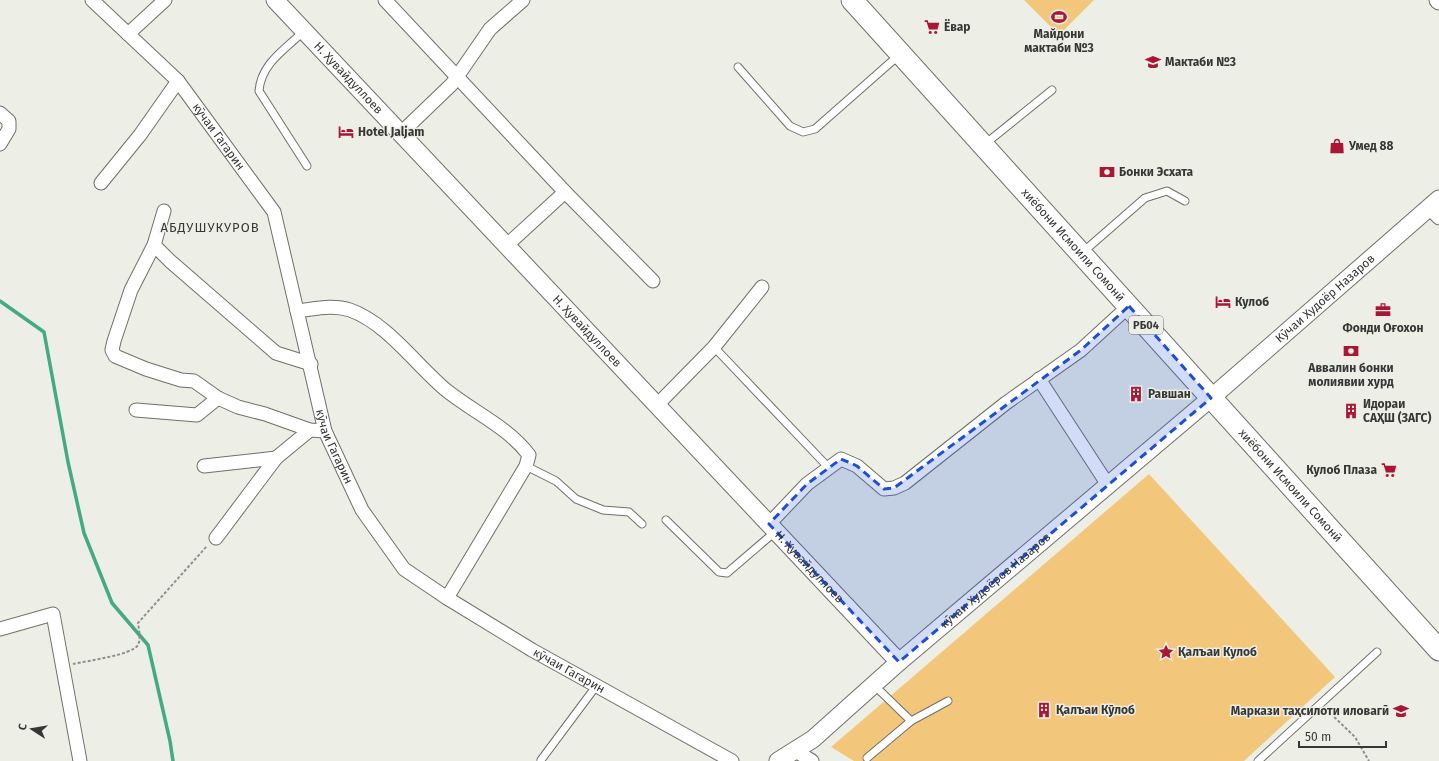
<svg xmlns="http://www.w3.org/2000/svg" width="1439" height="761" font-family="'Fira Sans',sans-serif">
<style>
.green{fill:#f3c77b}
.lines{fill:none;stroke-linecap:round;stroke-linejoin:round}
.stream{stroke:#44aa82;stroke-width:3.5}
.service-casing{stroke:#6e7069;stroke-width:9}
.minor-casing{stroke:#6e7069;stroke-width:15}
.tertiary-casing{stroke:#6e7069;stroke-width:19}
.primary-casing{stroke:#6e7069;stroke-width:23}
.path{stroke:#8d8f89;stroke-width:2;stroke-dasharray:3 2;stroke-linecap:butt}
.service{stroke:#fff;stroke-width:7}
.minor{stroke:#fff;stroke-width:13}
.tertiary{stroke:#fff;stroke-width:17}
.primary{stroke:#fff;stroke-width:21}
.marked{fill:#1d4ed8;fill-opacity:0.2;stroke:#1d4ed8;stroke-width:3;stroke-dasharray:8 5;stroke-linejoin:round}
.labels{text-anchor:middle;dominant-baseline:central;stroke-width:3;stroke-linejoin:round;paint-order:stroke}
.shield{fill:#edefe7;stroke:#6d6e6a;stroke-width:1}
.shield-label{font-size:11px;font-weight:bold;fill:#363734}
.poi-label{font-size:12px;font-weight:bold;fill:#363734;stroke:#edefe7;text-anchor:start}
.street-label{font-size:12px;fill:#363734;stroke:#edefe7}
.neighbourhood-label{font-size:13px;letter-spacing:1px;fill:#363734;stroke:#edefe7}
</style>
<rect width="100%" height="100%" fill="#edefe7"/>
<g class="green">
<path d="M 1024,0 L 1094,0 L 1059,35 Z"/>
<path d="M 1149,474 L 1335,677 L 1244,761 L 854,761 L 831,747 Z"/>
</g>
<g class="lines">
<path class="stream" d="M 0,301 L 44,332 L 68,462 L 84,533 L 112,603 L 148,645 L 170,741 L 173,761"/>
<defs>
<g id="service">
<path d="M 303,32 C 284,50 261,64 259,91 L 307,166"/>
<path d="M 738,67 L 790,126 L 803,132 L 815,129 L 899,55"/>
<path d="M 985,144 L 1052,90"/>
<path d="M 1083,252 L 1145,198 L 1167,191 L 1185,201"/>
<path d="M 714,347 L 829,468"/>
<path d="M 526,466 L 556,481 L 576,499 L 603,510 L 629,512 L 642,524"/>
<path d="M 666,520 L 719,572 L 727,573 L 776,531"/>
<path d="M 874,685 L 911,721 L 948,701"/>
<path d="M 867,758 L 911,721"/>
<path d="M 541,760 L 597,685"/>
<path d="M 1258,761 L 1377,652"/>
</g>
<g id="minor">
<path id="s1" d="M 92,0 L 178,81 L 274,212 L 325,431 L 362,510 L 404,569 L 447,598 L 532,650 L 732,761"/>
<path d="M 385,0 L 565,192 L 653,281"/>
<path d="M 128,34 L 165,0"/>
<path d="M 0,113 L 9,121 L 9,129 L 0,144"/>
<path d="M 401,133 L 452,84 L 490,29 L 523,0"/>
<path d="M 101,183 L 140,135 L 178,81"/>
<path d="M 1429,208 L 1439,218"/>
<path d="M 164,211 L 154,245 L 170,261 L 276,353 L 311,364"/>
<path d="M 154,245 L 131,290 L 114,341 L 112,350 L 115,356 L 146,369 L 181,380 L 194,381 L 218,398 L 238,407 L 265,414 L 310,430 L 325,431"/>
<path d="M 506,246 L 565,192"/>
<path d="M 297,311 C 315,309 332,304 350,310 C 387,323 416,365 446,390 C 473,412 507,426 529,455 L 526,466 L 447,598"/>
<path d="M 1039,379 L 1108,485"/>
<path d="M 657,405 L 714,347 L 762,287"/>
<path d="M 136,410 L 197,415 L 218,398"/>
<path d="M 204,466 L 276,458"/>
<path d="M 769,524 L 807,484 L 841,459 L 857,466 L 884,489 L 894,488 L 905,483 L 1006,403 L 1081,350 L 1129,306"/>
<path d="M 216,538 L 276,458 L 310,430"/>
<path d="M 0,629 L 53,614 L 80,761"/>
<path d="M 794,750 L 812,761"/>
</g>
<g id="tertiary">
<path id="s2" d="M 275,0 L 899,662"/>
<path d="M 1438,0 L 1439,1"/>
<path id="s3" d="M 778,761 L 813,739 L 899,662 L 1211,398 L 1439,199"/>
</g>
<g id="primary">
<path id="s4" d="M 852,0 L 1439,650"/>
</g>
</defs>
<use href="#service" class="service-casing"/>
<use href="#minor" class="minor-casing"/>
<use href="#tertiary" class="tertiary-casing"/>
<use href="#primary" class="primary-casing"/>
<g class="path">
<path d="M 73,664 C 86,661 132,655 138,645 C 141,639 139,630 138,623 L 207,546"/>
<path d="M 1327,710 L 1355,737 L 1369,761"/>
</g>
<use href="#service" class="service"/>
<use href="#minor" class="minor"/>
<use href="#tertiary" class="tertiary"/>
<use href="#primary" class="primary"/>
</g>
<path class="marked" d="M 1129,306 L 1211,398 L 899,662 L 769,524 L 807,484 L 841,459 L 857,466 L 884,489 L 894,488 L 1081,350 Z"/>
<defs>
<symbol id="stadium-bare" viewBox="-9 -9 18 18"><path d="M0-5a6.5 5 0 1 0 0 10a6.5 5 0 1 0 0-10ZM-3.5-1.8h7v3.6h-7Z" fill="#ab1536" stroke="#edefe7" stroke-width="2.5" paint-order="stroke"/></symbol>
<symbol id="supermarket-bare" viewBox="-9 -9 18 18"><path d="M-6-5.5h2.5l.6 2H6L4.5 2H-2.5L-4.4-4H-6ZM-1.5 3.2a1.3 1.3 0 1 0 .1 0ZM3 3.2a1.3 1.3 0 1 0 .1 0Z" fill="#ab1536" stroke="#edefe7" stroke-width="2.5" paint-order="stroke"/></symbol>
<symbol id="school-bare" viewBox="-9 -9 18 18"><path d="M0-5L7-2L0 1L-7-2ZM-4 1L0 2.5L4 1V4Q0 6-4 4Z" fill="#ab1536" stroke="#edefe7" stroke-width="2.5" paint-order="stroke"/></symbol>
<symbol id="hotel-bare" viewBox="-9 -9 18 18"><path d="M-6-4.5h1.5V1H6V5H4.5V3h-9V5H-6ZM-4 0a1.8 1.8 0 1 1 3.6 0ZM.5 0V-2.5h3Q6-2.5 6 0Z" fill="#ab1536" stroke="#edefe7" stroke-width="2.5" paint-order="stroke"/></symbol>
<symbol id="shop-bare" viewBox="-9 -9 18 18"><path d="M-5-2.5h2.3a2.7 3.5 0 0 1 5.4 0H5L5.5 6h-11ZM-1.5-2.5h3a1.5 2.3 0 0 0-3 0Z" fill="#ab1536" stroke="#edefe7" stroke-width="2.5" paint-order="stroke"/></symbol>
<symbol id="bank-bare" viewBox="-9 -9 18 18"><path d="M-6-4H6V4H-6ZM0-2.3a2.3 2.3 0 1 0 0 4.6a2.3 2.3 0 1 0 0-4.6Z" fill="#ab1536" stroke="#edefe7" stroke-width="2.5" paint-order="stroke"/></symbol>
<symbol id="office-bare" viewBox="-9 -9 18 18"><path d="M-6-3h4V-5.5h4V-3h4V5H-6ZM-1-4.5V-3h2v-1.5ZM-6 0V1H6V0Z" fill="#ab1536" stroke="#edefe7" stroke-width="2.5" paint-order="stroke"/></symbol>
<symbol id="building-bare" viewBox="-9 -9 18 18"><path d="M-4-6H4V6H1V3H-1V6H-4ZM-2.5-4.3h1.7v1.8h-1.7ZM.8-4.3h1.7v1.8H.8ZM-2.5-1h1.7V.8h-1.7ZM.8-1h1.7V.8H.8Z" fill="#ab1536" stroke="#edefe7" stroke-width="2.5" paint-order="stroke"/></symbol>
<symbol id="sight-bare" viewBox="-9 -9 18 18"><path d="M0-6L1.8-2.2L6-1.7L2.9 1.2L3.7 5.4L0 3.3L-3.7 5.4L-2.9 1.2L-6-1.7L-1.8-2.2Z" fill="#ab1536" stroke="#edefe7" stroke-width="2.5" paint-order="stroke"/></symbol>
</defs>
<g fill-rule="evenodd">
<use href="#stadium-bare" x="1048" y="6" width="22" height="22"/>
<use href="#supermarket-bare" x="921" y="16" width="22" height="22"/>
<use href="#school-bare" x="1142" y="51" width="22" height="22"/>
<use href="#hotel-bare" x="335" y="121" width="22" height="22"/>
<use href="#shop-bare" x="1326" y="135" width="22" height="22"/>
<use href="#bank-bare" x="1096" y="161" width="22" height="22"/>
<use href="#hotel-bare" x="1212" y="291" width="22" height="22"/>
<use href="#office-bare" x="1372" y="299" width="22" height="22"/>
<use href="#bank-bare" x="1340" y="340" width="22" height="22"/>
<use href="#building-bare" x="1125" y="383" width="22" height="22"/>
<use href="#building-bare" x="1340" y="400" width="22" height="22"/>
<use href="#supermarket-bare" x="1378" y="459" width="22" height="22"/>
<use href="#sight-bare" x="1155" y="641" width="22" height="22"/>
<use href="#building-bare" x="1033" y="699" width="22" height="22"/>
<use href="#school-bare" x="1390" y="700" width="22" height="22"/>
</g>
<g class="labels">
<rect class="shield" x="1129" y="316" width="34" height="18" rx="3"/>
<g class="shield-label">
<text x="1146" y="325">РБ04</text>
</g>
<g class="poi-label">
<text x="944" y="27">Ёвар</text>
<text x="1059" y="34" text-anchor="middle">Майдони<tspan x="1059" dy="14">мактаби №3</tspan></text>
<text x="1165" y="62">Мактаби №3</text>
<text x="358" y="132">Hotel Jaljam</text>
<text x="1349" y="146">Умед 88</text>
<text x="1119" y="172">Бонки Эсхата</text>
<text x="1235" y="302">Кулоб</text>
<text x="1383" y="328" text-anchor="middle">Фонди Оғохон</text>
<text x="1351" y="368" text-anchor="middle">Аввалин бонки<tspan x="1351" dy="14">молиявии хурд</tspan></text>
<text x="1148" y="394">Равшан</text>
<text x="1363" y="404">Идораи<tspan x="1363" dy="14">САҲШ (ЗАГС)</tspan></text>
<text x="1377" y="470" text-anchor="end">Кулоб Плаза</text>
<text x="1178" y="652">Қалъаи Кулоб</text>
<text x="1056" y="710">Қалъаи Кӯлоб</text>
<text x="1389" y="711" text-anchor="end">Маркази таҳсилоти иловагӣ</text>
</g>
<g class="street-label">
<text stroke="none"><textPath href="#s2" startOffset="107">Н. Ҳувайдуллоев</textPath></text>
<text stroke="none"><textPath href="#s1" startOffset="187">кӯчаи Гагарин</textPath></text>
<text stroke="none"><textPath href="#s4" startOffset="330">хиёбони Исмоили Сомонӣ</textPath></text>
<text stroke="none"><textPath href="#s3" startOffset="717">Кӯчаи Худоёр Назаров</textPath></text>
<text stroke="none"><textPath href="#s2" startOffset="455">Н. Ҳувайдуллоев</textPath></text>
<text stroke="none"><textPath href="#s1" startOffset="523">кӯчаи Гагарин</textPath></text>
<text stroke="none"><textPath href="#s4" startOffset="654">хиёбони Исмоили Сомонӣ</textPath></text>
<text stroke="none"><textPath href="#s2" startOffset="779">Н. Ҳувайдуллоев</textPath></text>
<text stroke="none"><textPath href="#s3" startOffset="283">кӯчаи Худоёров Назаров</textPath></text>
<text stroke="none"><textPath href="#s1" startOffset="859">кӯчаи Гагарин</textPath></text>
</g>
<g class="neighbourhood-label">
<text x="210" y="227">АБДУШУКУРОВ</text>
</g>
</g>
<g transform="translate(32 729) rotate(282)" stroke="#edefe7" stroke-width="3" paint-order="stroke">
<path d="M0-3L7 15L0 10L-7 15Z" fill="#363734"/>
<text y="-6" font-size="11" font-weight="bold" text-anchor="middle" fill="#363734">С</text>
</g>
<path d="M1299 741v6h87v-6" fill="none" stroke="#363734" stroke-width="2"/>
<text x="1305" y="741" font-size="12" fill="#363734" stroke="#edefe7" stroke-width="3" paint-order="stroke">50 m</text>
</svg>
